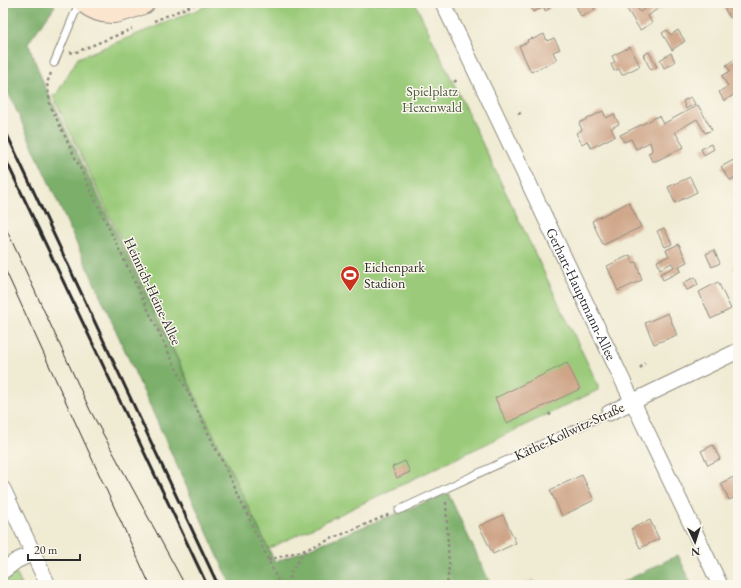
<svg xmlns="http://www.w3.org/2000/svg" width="741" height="588" font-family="'EB Garamond',serif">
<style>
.green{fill:#9bcb7a;stroke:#637b52}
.forest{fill:#7caf6a;stroke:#546d4a}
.building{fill:#cfa588}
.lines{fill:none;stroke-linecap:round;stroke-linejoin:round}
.lane-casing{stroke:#8e8b7f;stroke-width:9}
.street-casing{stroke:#8e8b7f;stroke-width:17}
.secondary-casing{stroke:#8e8b7f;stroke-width:23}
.path{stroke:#8e8b7f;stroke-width:2.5;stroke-dasharray:3 3;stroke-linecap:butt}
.lane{stroke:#fff;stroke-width:7}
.street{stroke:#fff;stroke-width:15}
.secondary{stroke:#fbe5cf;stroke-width:21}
.tram{stroke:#2b2b2b;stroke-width:1}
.rail{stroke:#2b2b2b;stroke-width:3}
.labels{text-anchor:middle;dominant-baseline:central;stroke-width:3;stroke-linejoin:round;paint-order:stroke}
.park-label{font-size:14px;fill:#4d5b43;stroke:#fbf7ec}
.poi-label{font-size:14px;fill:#2b2b2b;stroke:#fbf7ec;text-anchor:start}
.street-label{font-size:14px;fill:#2b2b2b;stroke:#fbf7ec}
</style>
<rect width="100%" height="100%" fill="#fbf7ec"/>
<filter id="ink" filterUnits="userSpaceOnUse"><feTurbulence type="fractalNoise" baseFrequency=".025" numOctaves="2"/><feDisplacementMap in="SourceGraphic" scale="8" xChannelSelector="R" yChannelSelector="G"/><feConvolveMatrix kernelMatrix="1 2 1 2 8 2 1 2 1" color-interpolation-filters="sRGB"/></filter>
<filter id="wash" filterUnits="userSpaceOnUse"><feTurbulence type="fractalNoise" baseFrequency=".012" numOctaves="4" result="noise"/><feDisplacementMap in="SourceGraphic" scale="16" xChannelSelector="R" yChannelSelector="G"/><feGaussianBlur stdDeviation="0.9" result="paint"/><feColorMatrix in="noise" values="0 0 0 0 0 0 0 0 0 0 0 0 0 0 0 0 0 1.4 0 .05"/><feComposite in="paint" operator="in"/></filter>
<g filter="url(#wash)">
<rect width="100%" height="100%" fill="#f0ebd3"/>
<g class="green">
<path d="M 214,3 L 415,3 L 598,385 L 598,390 L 268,549 L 53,96 L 56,95 L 78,58 Z"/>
<path d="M 16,573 L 22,585 L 3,585 L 3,583 Z"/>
</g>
<g class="forest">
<path d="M 3,3 L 53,3 L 55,6 L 28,43 L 43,82 L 275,562 L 448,493 L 491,585 L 231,585 L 3,81 Z"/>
<path d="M 678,555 L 692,585 L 617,585 Z"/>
</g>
<g id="blocks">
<g class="building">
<path d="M 529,3 L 553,3 L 549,5 L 550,8 L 545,11 L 544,7 L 533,12 Z"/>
<path d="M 575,3 L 585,3 L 585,5 L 592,3 L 595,10 L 581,17 Z"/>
<path d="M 630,3 L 634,3 L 640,12 L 649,6 L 647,3 L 667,3 L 653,12 L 648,16 L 652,23 L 640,30 L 625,6 Z"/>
<path d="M 721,3 L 738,3 L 738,14 L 730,18 Z"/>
<path d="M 667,30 L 671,35 L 678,30 L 685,41 L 672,50 L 662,33 Z"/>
<path d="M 544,34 L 547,41 L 554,38 L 560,49 L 553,52 L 557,60 L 531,72 L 519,46 L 528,42 L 527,40 L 532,38 L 533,39 Z"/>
<path d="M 630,47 L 640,66 L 622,75 L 619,69 L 614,71 L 611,64 L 615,62 L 612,56 Z"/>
<path d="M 649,52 L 657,67 L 651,70 L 643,55 Z"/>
<path d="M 671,53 L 675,62 L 664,68 L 660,60 Z"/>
<path d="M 737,58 L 738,92 L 724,101 L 719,92 L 728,86 L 722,76 L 730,71 L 726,65 Z"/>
<path d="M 691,97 L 695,104 L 686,109 L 683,101 Z"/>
<path d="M 698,105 L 712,130 L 705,133 L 697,119 L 675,132 L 684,147 L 656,161 L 652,161 L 648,153 L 651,152 L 652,149 L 650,142 L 636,149 L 631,139 L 624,142 L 620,135 L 659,116 L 663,124 Z"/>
<path d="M 603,111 L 606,118 L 614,114 L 619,124 L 611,128 L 615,136 L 591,148 L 587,141 L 582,144 L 576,133 L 582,130 L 579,123 Z"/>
<path d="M 711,144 L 714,149 L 704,155 L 701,149 Z"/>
<path d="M 737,158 L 738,176 L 730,180 L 721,167 Z"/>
<path d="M 690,177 L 697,192 L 675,203 L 668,187 Z"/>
<path d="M 629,202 L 641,227 L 603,245 L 592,221 Z"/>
<path d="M 664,228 L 672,244 L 665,247 L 657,231 Z"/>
<path d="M 679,244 L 687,262 L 679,266 L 681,271 L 663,280 L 660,274 L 674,267 L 672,263 L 660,269 L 657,261 L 669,256 L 666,250 Z"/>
<path d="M 714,250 L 720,263 L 712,267 L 706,254 Z"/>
<path d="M 630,255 L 633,263 L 636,262 L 642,280 L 618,291 L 607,266 Z"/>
<path d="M 738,265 L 738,272 L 736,273 L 733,267 Z"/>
<path d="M 695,277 L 698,285 L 687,290 L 683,283 Z"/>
<path d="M 718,282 L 731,309 L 711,319 L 699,292 Z"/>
<path d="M 668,313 L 677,335 L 654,344 L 645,323 Z"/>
<path d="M 567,363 L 580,389 L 507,423 L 495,398 Z"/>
<path d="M 738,418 L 738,427 L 735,420 Z"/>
<path d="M 713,445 L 720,459 L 708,465 L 701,451 Z"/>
<path d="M 405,461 L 410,472 L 397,478 L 392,467 Z"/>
<path d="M 582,475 L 594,500 L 562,516 L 550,490 Z"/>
<path d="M 738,475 L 738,496 L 729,500 L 721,483 Z"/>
<path d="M 503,515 L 516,543 L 493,554 L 479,526 Z"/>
<path d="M 650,520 L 659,539 L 640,548 L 631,529 Z"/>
<path d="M 533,580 L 535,585 L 520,585 Z"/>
</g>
</g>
</g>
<g filter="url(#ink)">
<use href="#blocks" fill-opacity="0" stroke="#8e8b7f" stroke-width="1"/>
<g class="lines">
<defs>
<g id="lane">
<path d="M 54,63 L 79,3"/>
<path d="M 399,510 L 609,413"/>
</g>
<g id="street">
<path id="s1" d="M 443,3 L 720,585"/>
<path d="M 609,413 L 738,351"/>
<path d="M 3,489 L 48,585"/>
<path d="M 3,571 L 16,561 L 33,553"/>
</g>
<path id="secondary" d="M 85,3 C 106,19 122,12 144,3"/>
</defs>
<use href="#lane" class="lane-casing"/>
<use href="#street" class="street-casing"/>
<use href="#secondary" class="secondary-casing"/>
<g class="path">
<path d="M 154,21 L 198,3"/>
<path d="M 70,52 L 74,53 L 132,29"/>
<path d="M 51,73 L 47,83 L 50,105 L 175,366 L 229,475 L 280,585"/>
<path d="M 454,82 L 457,80"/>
<path d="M 518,114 L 523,112"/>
<path d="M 640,368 L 645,363"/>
<path d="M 549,413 L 552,418"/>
<path d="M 446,502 L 449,566 L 447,585"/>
<path d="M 268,560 L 305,550 L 390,514"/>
<path d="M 288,585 L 291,572 L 305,551"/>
</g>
<use href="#lane" class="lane"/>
<use href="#street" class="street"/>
<use href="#secondary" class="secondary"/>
<g class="tram">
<path d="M 3,222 L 90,410 L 185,585"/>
<path d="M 3,265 L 150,585"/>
</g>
<g class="rail">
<path d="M 3,126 L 218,585"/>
<path d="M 3,154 L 207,585"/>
</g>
</g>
</g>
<defs>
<symbol id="stadium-pin" viewBox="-11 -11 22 30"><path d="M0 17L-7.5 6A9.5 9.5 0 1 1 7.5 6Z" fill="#c8321e" stroke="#fbf7ec"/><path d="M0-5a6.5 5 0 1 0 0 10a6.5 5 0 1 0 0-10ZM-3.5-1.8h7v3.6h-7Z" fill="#fff"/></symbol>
</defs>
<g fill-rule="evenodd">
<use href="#stadium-pin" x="339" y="264" width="22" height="30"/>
</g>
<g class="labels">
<g class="park-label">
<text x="432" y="91">Spielplatz<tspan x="432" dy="16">Hexenwald</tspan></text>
</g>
<g class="poi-label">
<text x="364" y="267">Eichenpark<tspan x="364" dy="16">Stadion</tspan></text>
</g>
<g class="street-label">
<text transform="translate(153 291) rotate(65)">Heinrich-Heine-Allee</text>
<text stroke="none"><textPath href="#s1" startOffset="322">Gerhart-Hauptmann-Allee</textPath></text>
<text transform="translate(569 431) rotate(-25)">Käthe-Kollwitz-Straße</text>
</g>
</g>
<rect width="741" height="588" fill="none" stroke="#fbf7ec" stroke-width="16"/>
<g transform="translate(695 542) rotate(176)" stroke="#fbf7ec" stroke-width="3" paint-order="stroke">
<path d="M0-3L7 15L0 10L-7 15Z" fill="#2b2b2b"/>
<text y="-6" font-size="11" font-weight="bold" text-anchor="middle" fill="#2b2b2b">N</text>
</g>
<path d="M28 554v6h52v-6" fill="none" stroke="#2b2b2b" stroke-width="2"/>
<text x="34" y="554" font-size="12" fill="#2b2b2b" stroke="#fbf7ec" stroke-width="3" paint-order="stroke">20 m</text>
</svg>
